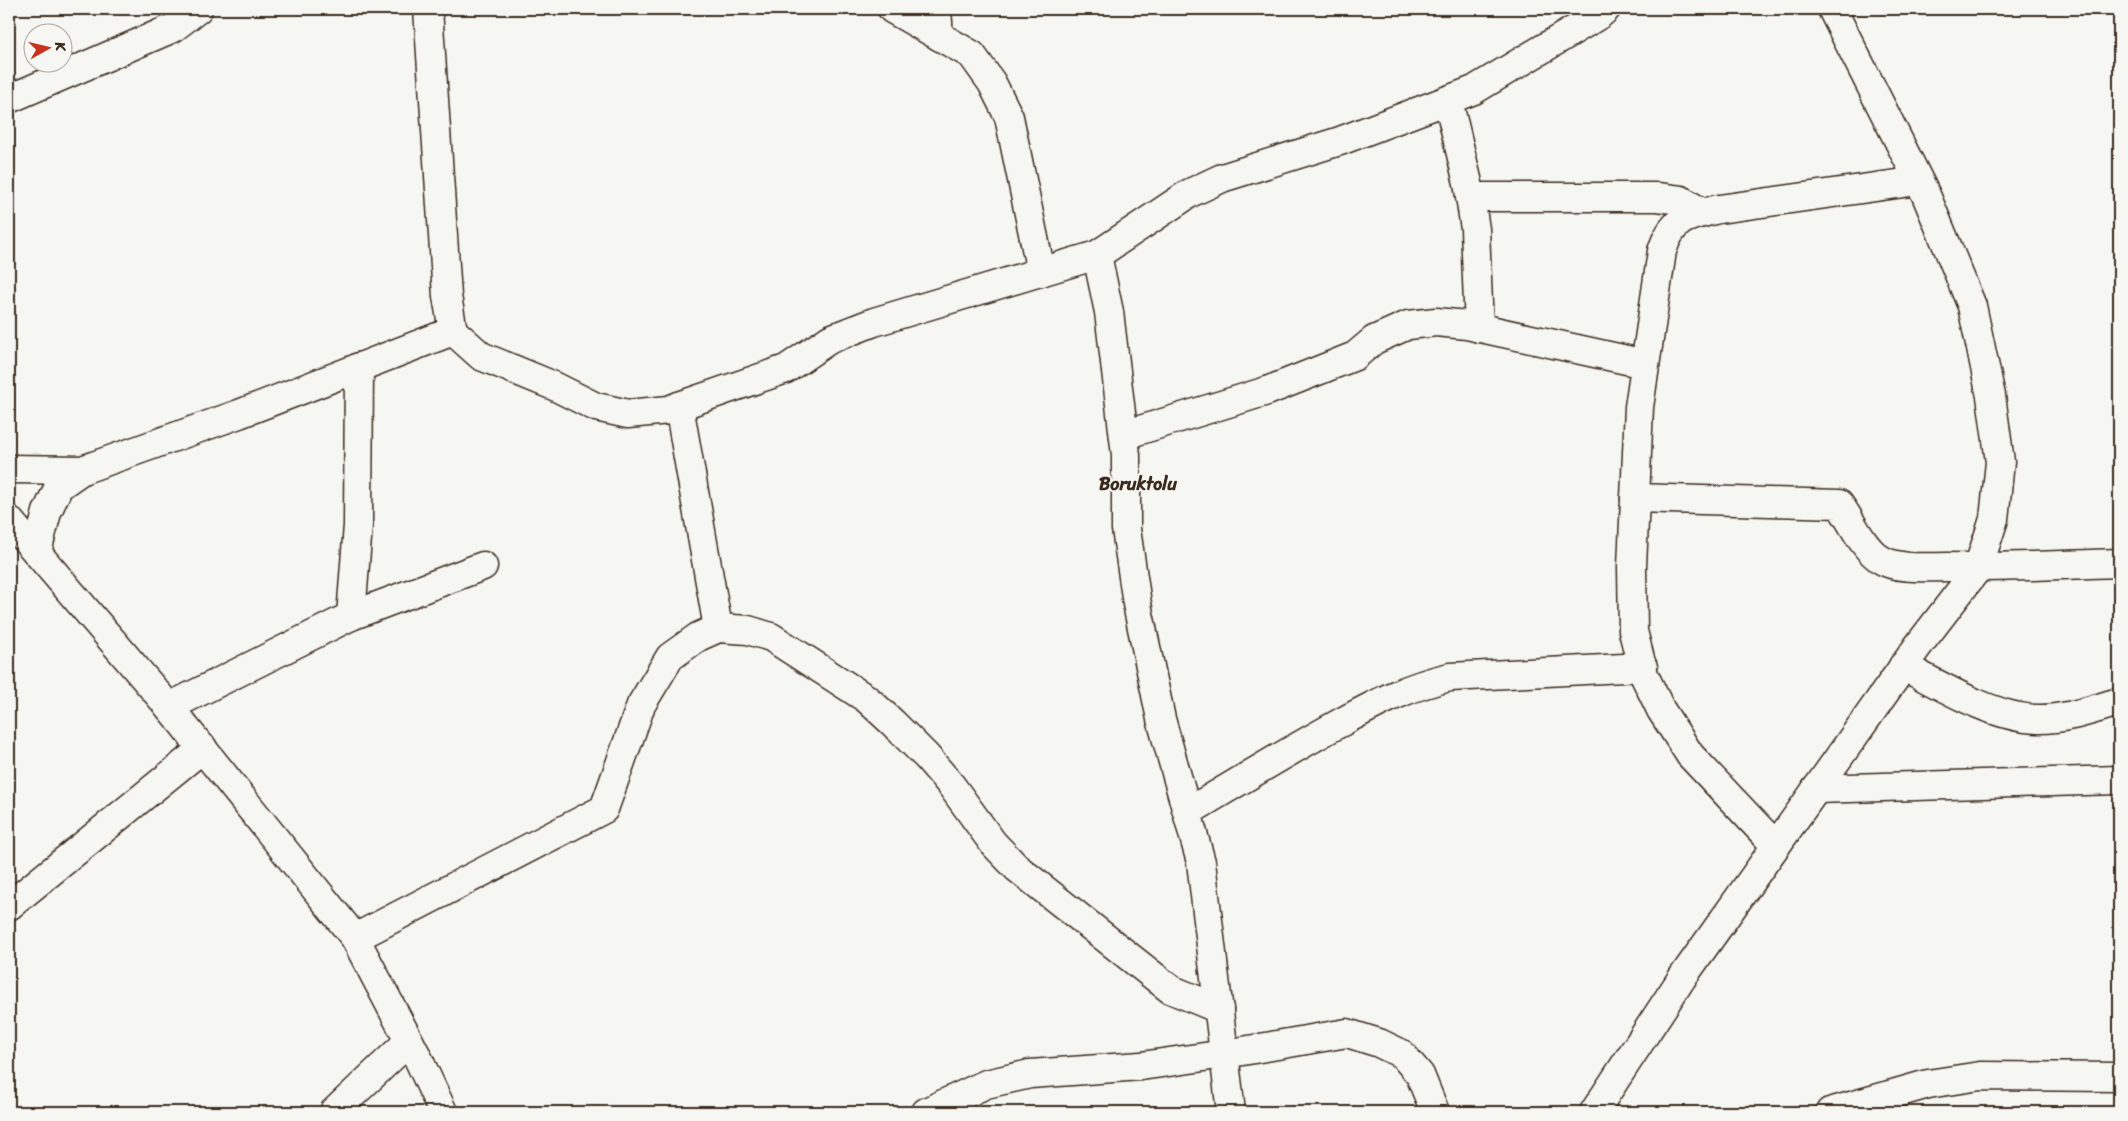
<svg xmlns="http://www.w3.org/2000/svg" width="2128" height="1121" font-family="Sriracha,sans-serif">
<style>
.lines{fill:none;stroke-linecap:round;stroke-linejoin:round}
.minor-casing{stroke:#3b2a1e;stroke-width:31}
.tertiary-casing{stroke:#3b2a1e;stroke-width:31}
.minor{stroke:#f6f6f2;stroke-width:28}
.tertiary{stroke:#f6f6f2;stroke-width:28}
.labels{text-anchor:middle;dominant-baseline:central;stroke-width:4;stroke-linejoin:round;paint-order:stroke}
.quarter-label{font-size:18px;font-weight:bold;fill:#3b2a1e;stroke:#f6f6f2}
</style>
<rect width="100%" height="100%" fill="#f6f6f2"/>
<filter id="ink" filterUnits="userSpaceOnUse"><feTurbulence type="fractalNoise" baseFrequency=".02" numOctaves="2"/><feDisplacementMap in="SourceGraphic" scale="10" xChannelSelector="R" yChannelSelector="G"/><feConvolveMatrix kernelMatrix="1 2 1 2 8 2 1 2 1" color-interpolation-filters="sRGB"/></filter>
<g filter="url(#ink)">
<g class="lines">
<defs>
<g id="minor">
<path d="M 428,9 L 447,296 L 453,331 L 481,356 L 554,386 L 596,407 L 628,414 L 669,410 L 679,406 L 786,369 L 830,339 L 874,322 L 1097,255 L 1190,193 L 1222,178 L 1340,141 L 1474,90 L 1599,15 L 1606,9"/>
<path d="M 892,9 L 972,55 L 992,83 L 1009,117 L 1041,272"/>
<path d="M 937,9 L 939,36"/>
<path d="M 9,99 L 173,28 L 198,9"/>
<path d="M 1448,100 L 1468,183 L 1475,229 L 1479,328"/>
<path d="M 1470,197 L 1657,197 L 1681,200 L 1703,213"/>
<path d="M 1097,255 L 1109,312 L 1126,455 L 1126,529 L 1137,604 L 1161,719 L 1201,862 L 1231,1112"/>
<path d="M 679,406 L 718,628"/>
<path d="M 1124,435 L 1267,391 L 1355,356 L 1374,340 L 1408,325 L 1436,322 L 1467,325 L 1645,364"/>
<path d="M 9,469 L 82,470"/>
<path d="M 1635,498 L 1839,504 C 1852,521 1862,547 1880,559 C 1897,570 1927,567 1947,567 C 2005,568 2062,565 2119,563"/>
<path d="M 37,552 L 47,512 L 59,486 L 82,470 L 239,414 L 453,331"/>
<path d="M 351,616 L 358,525 L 359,367"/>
<path d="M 1903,666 C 1941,686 1994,718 2037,719 C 2065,720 2093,709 2119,702"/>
<path d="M 169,707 L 351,616 L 483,566"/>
<path d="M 1816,789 L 2119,780"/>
<path d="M 1188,812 C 1238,782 1287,752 1338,724 C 1377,703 1406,687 1450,677 L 1643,667"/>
<path d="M 1776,846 L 1690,755 L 1661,710 L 1644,675 L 1633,631 L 1632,567 L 1639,407 L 1662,251 C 1673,217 1688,216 1719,209 L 1918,181"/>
<path d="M 9,906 L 203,748"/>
<path d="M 355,938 L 604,809 L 641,705 L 670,657 L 698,637 L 718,628 L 748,630 L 771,637 L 867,699 L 893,723 L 927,757 L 951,785 L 993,843 L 1017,868 L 1170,989 L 1219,1009"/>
<path d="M 334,1112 L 409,1041"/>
<path d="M 926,1112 L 986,1084 L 1030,1074 L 1141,1066 L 1225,1054 L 1347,1033 L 1379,1043 L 1402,1054 L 1420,1075 L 1435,1112"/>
<path d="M 1594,1112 L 1682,978 L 1918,646 L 1978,568 L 1994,519 L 2000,462 L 1991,396 L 1972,306 L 1926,195 L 1832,9"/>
<path d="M 1830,1112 L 1928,1084 L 1980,1076 L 2119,1077"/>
</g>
<path id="tertiary" d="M 9,520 L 169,707 L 355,938 L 417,1056 L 443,1112"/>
</defs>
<use href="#minor" class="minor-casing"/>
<use href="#tertiary" class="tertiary-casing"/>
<use href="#minor" class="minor"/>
<use href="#tertiary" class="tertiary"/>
</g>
</g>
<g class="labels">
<g class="quarter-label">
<text x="1138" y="484">Boruktolu</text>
</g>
</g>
<rect width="2128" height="1121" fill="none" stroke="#f6f6f2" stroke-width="30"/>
<rect x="15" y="15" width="2098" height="1091" fill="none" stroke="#3b2a1e" stroke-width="2" filter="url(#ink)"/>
<g transform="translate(48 48) rotate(82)"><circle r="24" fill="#f6f6f2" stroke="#aba49d"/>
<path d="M0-4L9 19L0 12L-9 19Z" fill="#c8321e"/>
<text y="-8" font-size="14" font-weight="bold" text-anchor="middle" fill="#3b2a1e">K</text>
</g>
</svg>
